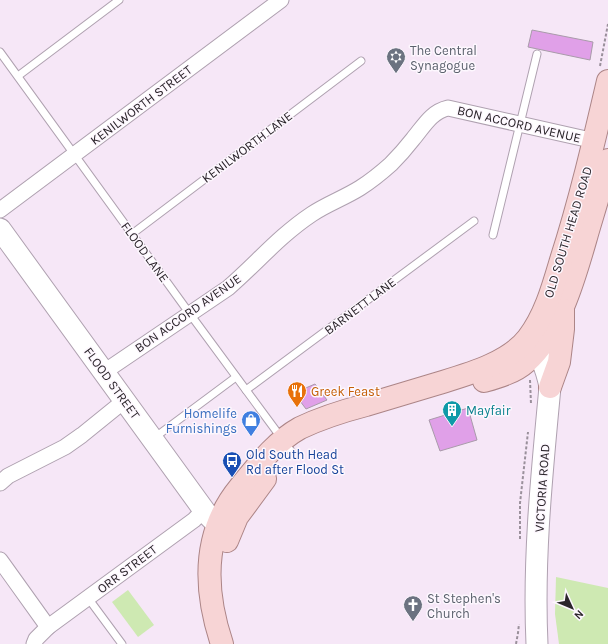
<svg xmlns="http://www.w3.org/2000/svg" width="608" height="644" font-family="Karla,sans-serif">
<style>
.green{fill:#cee9b2}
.building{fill:#e0a0e8;stroke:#a99baa}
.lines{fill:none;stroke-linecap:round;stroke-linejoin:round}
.lane-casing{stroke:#afa1b0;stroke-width:9}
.street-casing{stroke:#afa1b0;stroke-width:17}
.secondary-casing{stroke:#afa1b0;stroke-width:23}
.primary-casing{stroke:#ac8587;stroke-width:24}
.path{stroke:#9a909b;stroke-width:2;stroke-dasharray:3 2;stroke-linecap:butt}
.lane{stroke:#fff;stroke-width:7}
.street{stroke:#fff;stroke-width:15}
.secondary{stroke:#fff;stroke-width:21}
.primary{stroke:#f7d4d5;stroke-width:22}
.labels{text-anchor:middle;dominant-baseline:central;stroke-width:3;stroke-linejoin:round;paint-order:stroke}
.worship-label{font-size:13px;fill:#5b616d;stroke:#fdf7fe;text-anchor:start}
.street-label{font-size:13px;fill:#2b252b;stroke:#fdf7fe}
.food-label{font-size:13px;fill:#c56008;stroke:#fdf7fe;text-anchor:start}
.culture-label{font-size:13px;fill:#0d838f;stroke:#fdf7fe;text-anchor:start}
.shop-label{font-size:13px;fill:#366cbe;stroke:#fdf7fe;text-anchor:end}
.transit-label{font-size:13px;fill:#164399;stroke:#fdf7fe;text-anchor:start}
</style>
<rect width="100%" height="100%" fill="#f6e7f7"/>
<g class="green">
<path d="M 556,577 L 608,588 L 608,644 L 559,644 L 555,614 Z"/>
<path d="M 128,590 L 154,625 L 138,637 L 112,602 Z"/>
</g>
<g class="building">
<path d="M 532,30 L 593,42 L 590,60 L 528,47 Z"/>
<path d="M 315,384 L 327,400 L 306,409 L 294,393 Z"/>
<path d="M 468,408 L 477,440 L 440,451 L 429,420 Z"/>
</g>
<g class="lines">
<defs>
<g id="lane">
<path d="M 0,52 L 190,314 L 291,451"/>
<path d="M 18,76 L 119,0"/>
<path d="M 132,234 L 361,61"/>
<path d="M 493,235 L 537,54"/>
<path d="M 246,390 L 474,221"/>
<path d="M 154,438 L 236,377"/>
<path d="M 88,598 L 122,644"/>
</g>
<g id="street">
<path d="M 0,210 L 281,0"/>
<path d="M 104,372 L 228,288 C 257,263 279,236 312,214 C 327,204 344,198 360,188 C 371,181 381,173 391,164 C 399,156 406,148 413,139 C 424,126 431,112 448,108 L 595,141"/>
<path d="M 0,483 L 8,476 L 65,447 L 82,435 L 124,401"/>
<path d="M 0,560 L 48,627"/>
<path d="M 34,644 L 36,639 L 48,627 L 194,520 L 204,510"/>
</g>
<g id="secondary">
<path d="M 0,229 L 206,513 L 217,524 L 230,531"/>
<path d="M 528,338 C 540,355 546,366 550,387 C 542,472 533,558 537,644"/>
</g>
<g id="primary">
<path d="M 484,381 C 498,377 515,372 526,362 C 560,332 575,276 587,234 C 594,210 602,185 608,160"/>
<path d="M 550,387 L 559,362 L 563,329 L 563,310"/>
<path d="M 227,541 L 237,517 L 265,479"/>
<path d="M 222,644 C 204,590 202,533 240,487 C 258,465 275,442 300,428 C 321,418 343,411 366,405 C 389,398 412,391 436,384 C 465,375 508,364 528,338 C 545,316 553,287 561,260 C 580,201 594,141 608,81"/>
</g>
</defs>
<use href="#lane" class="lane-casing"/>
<use href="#street" class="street-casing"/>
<use href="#secondary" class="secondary-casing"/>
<use href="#primary" class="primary-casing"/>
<g class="path">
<path d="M 600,66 L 608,24"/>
<path d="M 530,380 L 531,404"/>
<path d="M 520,539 L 520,503 L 528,432"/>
<path d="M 516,644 L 518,633 L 519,624"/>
</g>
<use href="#lane" class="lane"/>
<use href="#street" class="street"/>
<use href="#secondary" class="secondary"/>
<use href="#primary" class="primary"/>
</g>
<defs>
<symbol id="synagogue-pin" viewBox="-11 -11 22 30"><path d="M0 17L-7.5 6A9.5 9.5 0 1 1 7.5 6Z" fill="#6b7280" stroke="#fdf7fe"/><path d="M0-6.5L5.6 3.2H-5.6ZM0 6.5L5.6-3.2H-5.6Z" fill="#fff"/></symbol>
<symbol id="restaurant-pin" viewBox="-11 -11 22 30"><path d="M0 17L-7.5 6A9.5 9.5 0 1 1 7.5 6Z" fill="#e8710a" stroke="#fdf7fe"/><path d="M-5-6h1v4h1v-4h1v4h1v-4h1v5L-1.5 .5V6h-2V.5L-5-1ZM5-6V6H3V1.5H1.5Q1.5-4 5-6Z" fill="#fff"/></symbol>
<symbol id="building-pin" viewBox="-11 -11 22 30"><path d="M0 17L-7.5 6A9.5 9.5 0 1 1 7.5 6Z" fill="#0f9aa8" stroke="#fdf7fe"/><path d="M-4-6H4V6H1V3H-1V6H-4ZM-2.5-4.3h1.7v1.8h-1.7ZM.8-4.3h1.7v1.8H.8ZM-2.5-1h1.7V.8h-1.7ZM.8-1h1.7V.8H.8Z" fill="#fff"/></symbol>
<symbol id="shop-pin" viewBox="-11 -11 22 30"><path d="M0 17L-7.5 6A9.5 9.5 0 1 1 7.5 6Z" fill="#3f7fe0" stroke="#fdf7fe"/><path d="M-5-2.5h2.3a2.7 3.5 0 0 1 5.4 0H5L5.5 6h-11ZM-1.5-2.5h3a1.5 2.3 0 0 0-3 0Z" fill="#fff"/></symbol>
<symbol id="bus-pin" viewBox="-11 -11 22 30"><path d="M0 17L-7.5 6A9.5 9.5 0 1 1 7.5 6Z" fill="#1a4fb4" stroke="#fdf7fe"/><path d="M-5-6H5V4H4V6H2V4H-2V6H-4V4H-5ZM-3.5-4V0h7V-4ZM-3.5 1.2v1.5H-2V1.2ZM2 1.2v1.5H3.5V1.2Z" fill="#fff"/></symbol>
<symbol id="church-pin" viewBox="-11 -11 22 30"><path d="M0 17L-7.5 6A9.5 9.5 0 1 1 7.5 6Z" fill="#6b7280" stroke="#fdf7fe"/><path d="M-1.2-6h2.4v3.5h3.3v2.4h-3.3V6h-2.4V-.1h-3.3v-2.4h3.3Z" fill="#fff"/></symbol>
</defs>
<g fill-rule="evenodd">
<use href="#synagogue-pin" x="385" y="46" width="22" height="30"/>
<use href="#restaurant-pin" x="286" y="380" width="22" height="30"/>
<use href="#building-pin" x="441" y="399" width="22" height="30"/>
<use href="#shop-pin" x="240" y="409" width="22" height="30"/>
<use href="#bus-pin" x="221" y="450" width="22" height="30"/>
<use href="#church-pin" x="402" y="594" width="22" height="30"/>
</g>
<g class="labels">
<g class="worship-label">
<text x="410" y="50">The Central<tspan x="410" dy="15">Synagogue</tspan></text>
<text x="427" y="598">St Stephen's<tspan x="427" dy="15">Church</tspan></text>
</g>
<g class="street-label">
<text transform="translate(141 105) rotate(-37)">KENILWORTH STREET</text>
<text transform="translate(519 124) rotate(13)">BON ACCORD AVENUE</text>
<text transform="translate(247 147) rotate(-37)">KENILWORTH LANE</text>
<text transform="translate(568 232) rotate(-73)">OLD SOUTH HEAD ROAD</text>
<text transform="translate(145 252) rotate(54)">FLOOD LANE</text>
<text transform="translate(360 306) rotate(-37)">BARNETT LANE</text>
<text transform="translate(188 313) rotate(-35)">BON ACCORD AVENUE</text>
<text transform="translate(112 383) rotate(54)">FLOOD STREET</text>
<text transform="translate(542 488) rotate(-86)">VICTORIA ROAD</text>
<text transform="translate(127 569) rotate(-37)">ORR STREET</text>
</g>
<g class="food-label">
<text x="311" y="391">Greek Feast</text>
</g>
<g class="culture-label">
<text x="466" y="410">Mayfair</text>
</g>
<g class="shop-label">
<text x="237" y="413">Homelife<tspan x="237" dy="15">Furnishings</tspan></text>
</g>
<g class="transit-label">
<text x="246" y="454">Old South Head<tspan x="246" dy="15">Rd after Flood St</tspan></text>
</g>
</g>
<g transform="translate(572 608) rotate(134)" stroke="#fdf7fe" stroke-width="3" paint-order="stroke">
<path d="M0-3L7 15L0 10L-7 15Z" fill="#2b252b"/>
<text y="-6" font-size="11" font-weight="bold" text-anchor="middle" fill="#2b252b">N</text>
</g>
</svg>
